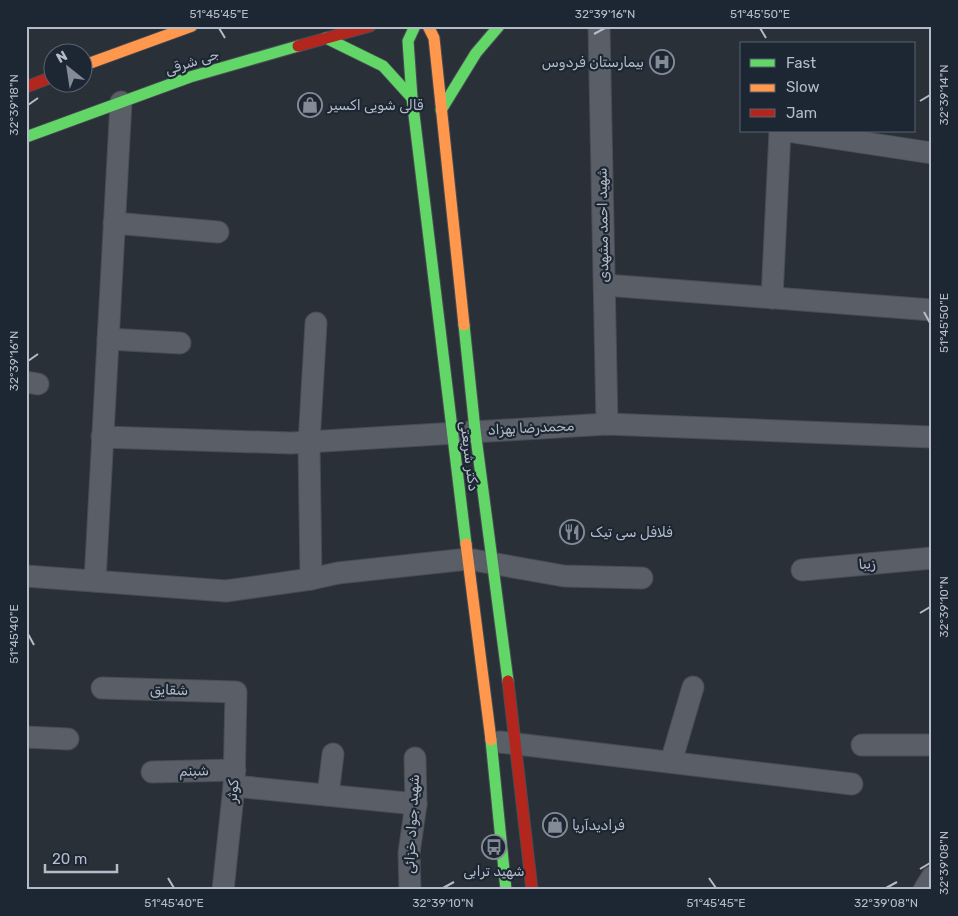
<svg xmlns="http://www.w3.org/2000/svg" width="958" height="916" font-family="Rubik,Cairo,sans-serif">
<style>
.lines{fill:none;stroke-linecap:round;stroke-linejoin:round}
.street-casing{stroke:#484c53;stroke-width:23}
.fast-casing{stroke:#484c53;stroke-width:13}
.slow-casing{stroke:#484c53;stroke-width:13}
.jam-casing{stroke:#484c53;stroke-width:13}
.street{stroke:#5a5e66;stroke-width:21}
.fast{stroke:#63d668;stroke-width:11}
.slow{stroke:#ff974d;stroke-width:11}
.jam{stroke:#b3261e;stroke-width:11}
.ticks{fill:none;stroke:#b4bcc9;stroke-width:2}
.labels{text-anchor:middle;dominant-baseline:central;stroke-width:4.5;stroke-linejoin:round;paint-order:stroke}
.street-label{font-size:14px;fill:#b4bcc9;stroke:#1d2633}
.poi-label{font-size:14px;fill:#b4bcc9;stroke:#1d2633;text-anchor:start}
.neatline{fill:none;stroke:#b4bcc9;stroke-width:2}
.ticks-label{font-size:12px;text-anchor:middle;fill:#b4bcc9}
</style>
<rect width="100%" height="100%" fill="#2a3038"/>
<g class="lines">
<defs>
<g id="street">
<path d="M 599,26 L 607,424"/>
<path d="M 787,131 L 932,153"/>
<path d="M 114,223 L 218,232"/>
<path d="M 605,285 L 932,310"/>
<path d="M 772,298 L 780,131"/>
<path d="M 108,339 L 180,343"/>
<path d="M 26,382 L 38,384"/>
<path d="M 102,437 L 291,443 L 607,424 L 931,437"/>
<path d="M 802,570 L 932,558"/>
<path d="M 26,576 L 226,591 L 311,579 L 338,573 L 468,559 L 564,576 L 642,578"/>
<path d="M 311,579 L 309,443 L 316,323"/>
<path d="M 95,581 L 121,102"/>
<path d="M 102,688 L 236,692 L 234,786 L 223,890"/>
<path d="M 26,737 L 68,739"/>
<path d="M 500,742 L 852,784"/>
<path d="M 862,745 L 932,745"/>
<path d="M 671,762 L 693,687"/>
<path d="M 152,772 L 235,770"/>
<path d="M 234,786 L 416,804"/>
<path d="M 328,795 L 333,754"/>
<path d="M 410,890 L 409,853 L 416,804 L 415,758"/>
<path d="M 924,890 L 932,877"/>
</g>
<g id="fast">
<path d="M 415,26 L 408,41 L 412,98 L 466,544"/>
<path d="M 326,38 L 383,66 L 412,98"/>
<path d="M 441,110 L 476,53 L 499,26"/>
<path d="M 26,137 L 190,77 L 298,46"/>
<path d="M 464,325 L 475,430 L 508,681"/>
<path d="M 491,740 L 506,890"/>
</g>
<g id="slow">
<path d="M 428,26 L 434,38 L 464,325"/>
<path d="M 82,66 L 192,26"/>
<path d="M 466,544 L 491,740"/>
</g>
<g id="jam">
<path d="M 298,46 L 370,26"/>
<path d="M 26,87 L 52,77"/>
<path d="M 508,681 L 532,890"/>
</g>
</defs>
<use href="#street" class="street-casing"/>
<use href="#fast" class="fast-casing"/>
<use href="#slow" class="slow-casing"/>
<use href="#jam" class="jam-casing"/>
<use href="#street" class="street"/>
<use href="#fast" class="fast"/>
<use href="#slow" class="slow"/>
<use href="#jam" class="jam"/>
</g>
<path class="ticks" d="M 219,28 L 225,38M 760,28 L 766,38M 594,34 L 605,28M 920,101 L 930,95M 28,105 L 38,98M 924,312 L 930,323M 28,361 L 38,354M 920,613 L 930,607M 28,634 L 34,645M 920,869 L 930,863M 168,878 L 174,888M 709,878 L 716,888M 443,888 L 454,882M 886,888 L 897,882"/>
<defs>
<symbol id="hospital-ring" viewBox="-11 -11 22 22"><circle r="9.5" fill="#1d2633" stroke="#848b96" stroke-width="1.5"/><path d="M-5-5h3v3.5h4V-5h3V5h-3V1.5h-4V5h-3Z" fill="#848b96"/></symbol>
<symbol id="shop-ring" viewBox="-11 -11 22 22"><circle r="9.5" fill="#1d2633" stroke="#848b96" stroke-width="1.5"/><path d="M-5-2.5h2.3a2.7 3.5 0 0 1 5.4 0H5L5.5 6h-11ZM-1.5-2.5h3a1.5 2.3 0 0 0-3 0Z" fill="#848b96"/></symbol>
<symbol id="restaurant-ring" viewBox="-11 -11 22 22"><circle r="9.5" fill="#1d2633" stroke="#848b96" stroke-width="1.5"/><path d="M-5-6h1v4h1v-4h1v4h1v-4h1v5L-1.5 .5V6h-2V.5L-5-1ZM5-6V6H3V1.5H1.5Q1.5-4 5-6Z" fill="#848b96"/></symbol>
<symbol id="bus-ring" viewBox="-11 -11 22 22"><circle r="9.5" fill="#1d2633" stroke="#848b96" stroke-width="1.5"/><path d="M-5-6H5V4H4V6H2V4H-2V6H-4V4H-5ZM-3.5-4V0h7V-4ZM-3.5 1.2v1.5H-2V1.2ZM2 1.2v1.5H3.5V1.2Z" fill="#848b96"/></symbol>
</defs>
<g fill-rule="evenodd">
<use href="#hospital-ring" x="648" y="48" width="28" height="28"/>
<use href="#shop-ring" x="296" y="91" width="28" height="28"/>
<use href="#restaurant-ring" x="558" y="518" width="28" height="28"/>
<use href="#shop-ring" x="541" y="811" width="28" height="28"/>
<use href="#bus-ring" x="480" y="833" width="28" height="28"/>
</g>
<g class="labels">
<g class="street-label">
<text transform="translate(192 62) rotate(-18)">جی شرقی</text>
<text transform="translate(603 225) rotate(-91)">شهید احمد مشهدی</text>
<text transform="translate(531 428) rotate(-3)">محمدرضا بهزاد</text>
<text transform="translate(469 456) rotate(83)">دکتر شریعتی</text>
<text transform="translate(867 564) rotate(-5)">زیبا</text>
<text transform="translate(169 690) rotate(1)">شقایق</text>
<text transform="translate(194 771) rotate(-2)">شبنم</text>
<text transform="translate(233 791) rotate(-85)">کوثر</text>
<text transform="translate(412 824) rotate(-87)">شهید جواد خزائی</text>
</g>
<g class="poi-label">
<text x="644" y="62" text-anchor="end">بیمارستان فردوس</text>
<text x="328" y="105">قالی شویی اکسیر</text>
<text x="590" y="532">فلافل سی تیک</text>
<text x="572" y="825">فرادیدآریا</text>
<text x="494" y="871" text-anchor="middle">شهید ترابی</text>
</g>
</g>
<rect width="958" height="916" fill="none" stroke="#1d2633" stroke-width="55"/>
<rect x="740" y="42" width="175" height="90" fill="#1d2633" stroke="#59626f"/>
<rect x="750" y="59" width="25" height="8" fill="#63d668" stroke="#59626f"/>
<text x="786" y="68" font-size="15" fill="#b4bcc9">Fast</text>
<rect x="750" y="84" width="25" height="8" fill="#ff974d" stroke="#59626f"/>
<text x="786" y="92" font-size="15" fill="#b4bcc9">Slow</text>
<rect x="750" y="109" width="25" height="8" fill="#b3261e" stroke="#59626f"/>
<text x="786" y="118" font-size="15" fill="#b4bcc9">Jam</text>
<g transform="translate(68 68) rotate(330)"><circle r="24" fill="#1d2633" stroke="#59626f"/>
<path d="M0-4L9 19L0 12L-9 19Z" fill="#848b96"/>
<text y="-8" font-size="14" font-weight="bold" text-anchor="middle" fill="#b4bcc9">N</text>
</g>
<path d="M45 864v8h72v-8" fill="none" stroke="#b4bcc9" stroke-width="2.5"/>
<text x="52" y="864" font-size="15" fill="#b4bcc9" stroke="#1d2633" stroke-width="4" paint-order="stroke">20 m</text>
<rect x="28" y="28" width="902" height="860" class="neatline"/>
<g class="ticks-label">
<text x="219" y="18">51°45'45"E</text>
<text x="605" y="18">32°39'16"N</text>
<text x="760" y="18">51°45'50"E</text>
<text transform="translate(944 95) rotate(-90)" y="4">32°39'14"N</text>
<text transform="translate(14 105) rotate(-90)" y="4">32°39'18"N</text>
<text transform="translate(944 323) rotate(-90)" y="4">51°45'50"E</text>
<text transform="translate(14 361) rotate(-90)" y="4">32°39'16"N</text>
<text transform="translate(944 607) rotate(-90)" y="4">32°39'10"N</text>
<text transform="translate(14 634) rotate(-90)" y="4">51°45'40"E</text>
<text transform="translate(944 863) rotate(-90)" y="4">32°39'08"N</text>
<text x="174" y="907">51°45'40"E</text>
<text x="443" y="907">32°39'10"N</text>
<text x="716" y="907">51°45'45"E</text>
<text x="886" y="907">32°39'08"N</text>
</g>
</svg>
